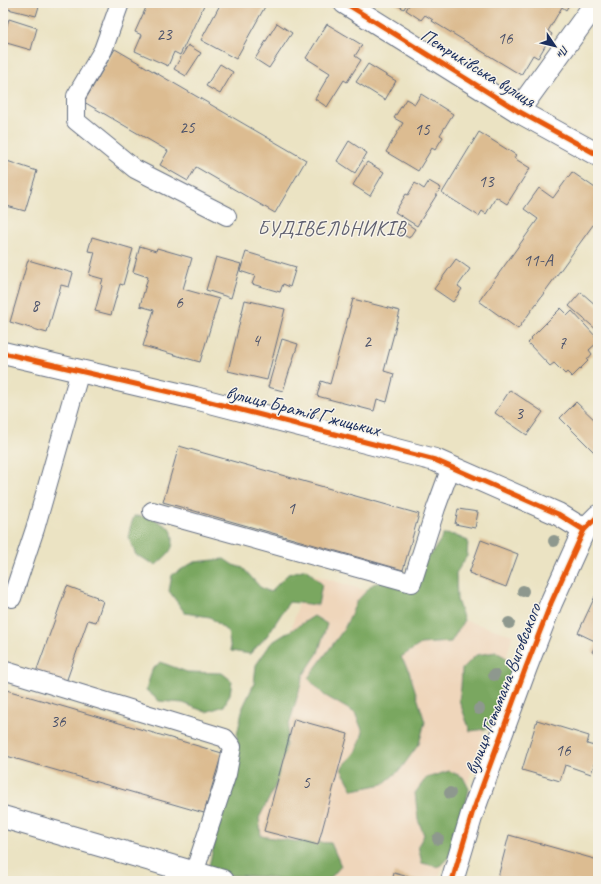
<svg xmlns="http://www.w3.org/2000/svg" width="601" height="884" font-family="Caveat,sans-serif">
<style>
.built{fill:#efd6bb}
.forest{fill:#7aa760;stroke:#4a6b5f}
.building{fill:#dcbc91}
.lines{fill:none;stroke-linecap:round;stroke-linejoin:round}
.service-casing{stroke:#646e81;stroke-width:20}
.minor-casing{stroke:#646e81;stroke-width:24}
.service{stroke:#fff;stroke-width:18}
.minor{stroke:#fff;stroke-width:22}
.cycleway-casing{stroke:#f7f3e8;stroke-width:8}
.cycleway{stroke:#e8590c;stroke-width:5}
.tree{fill:#8e988e}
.labels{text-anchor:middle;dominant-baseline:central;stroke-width:3;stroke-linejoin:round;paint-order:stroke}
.number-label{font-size:17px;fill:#4b526b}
.street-label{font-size:19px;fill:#1b2f5e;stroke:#f7f3e8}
.neighbourhood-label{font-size:20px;letter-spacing:1px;fill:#5f6070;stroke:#f7f3e8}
</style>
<rect width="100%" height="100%" fill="#f7f3e8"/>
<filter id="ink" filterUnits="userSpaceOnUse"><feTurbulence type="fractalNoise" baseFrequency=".025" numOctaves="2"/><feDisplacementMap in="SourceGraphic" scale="8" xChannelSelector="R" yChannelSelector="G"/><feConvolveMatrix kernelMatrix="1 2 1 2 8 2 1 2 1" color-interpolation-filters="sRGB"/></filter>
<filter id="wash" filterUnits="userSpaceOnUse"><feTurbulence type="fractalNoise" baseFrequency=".012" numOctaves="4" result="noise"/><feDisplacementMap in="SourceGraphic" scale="16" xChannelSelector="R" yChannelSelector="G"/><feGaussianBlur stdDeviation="0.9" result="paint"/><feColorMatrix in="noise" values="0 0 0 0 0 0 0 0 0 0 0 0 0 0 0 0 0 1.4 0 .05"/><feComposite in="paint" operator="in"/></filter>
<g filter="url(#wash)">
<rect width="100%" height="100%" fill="#ebe3c3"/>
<path class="built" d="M 308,573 L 513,635 L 438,881 L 245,881 L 217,872 Z"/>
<g class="forest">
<path d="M 134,516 L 151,517 L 171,529 C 177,549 169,553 156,565 L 136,555 L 129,539 L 130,528 Z"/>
<path d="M 444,534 L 454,535 L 468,541 L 467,556 L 456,573 L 457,600 L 464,620 L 451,642 L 421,644 L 401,657 L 409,671 L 425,722 L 419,744 L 400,770 L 383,784 L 353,790 L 341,769 L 357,750 L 363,732 L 355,713 L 324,695 L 308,678 L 344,629 L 357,601 L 373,584 L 413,572 L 433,552 Z"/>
<path d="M 224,559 L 233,565 L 243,568 L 260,587 L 270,592 L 288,574 L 306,569 L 322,584 L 318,605 L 289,602 L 267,636 L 250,654 L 231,651 L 228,632 L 210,617 L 185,613 L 169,591 L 172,575 L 194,562 Z"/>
<path d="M 314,616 L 327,624 L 318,653 L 304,674 L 289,725 L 284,758 L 277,783 L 259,818 L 261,836 L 293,841 L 331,843 L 341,866 L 328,881 L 283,881 L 267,877 L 207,874 L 218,828 L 224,812 L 232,784 L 237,759 L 237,735 L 243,707 L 254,684 L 256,665 L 271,643 Z"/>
<path d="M 496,652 L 505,657 L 514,670 L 496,720 L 487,729 L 470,731 L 459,700 L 461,687 L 462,669 L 476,655 Z"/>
<path d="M 160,662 L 187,672 L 222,673 L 232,681 L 230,694 L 224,706 L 206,712 L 183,703 L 159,701 L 146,690 L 152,670 Z"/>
<path d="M 449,771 L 463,777 L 469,789 L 460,830 L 453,853 L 439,867 L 422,863 L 418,846 L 424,835 L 418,820 L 415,793 L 426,778 Z"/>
</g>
<g id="blocks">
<g class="building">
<path d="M 5,3 L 40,3 L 36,16 L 4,8 Z"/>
<path d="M 148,3 L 205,3 L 180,55 L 174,52 L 168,66 L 135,51 L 142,35 L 135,32 Z"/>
<path d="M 221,3 L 267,3 L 236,59 L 201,40 Z"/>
<path d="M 394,3 L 570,3 L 566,10 L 562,7 L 548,31 L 552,34 L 538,58 L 533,55 L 521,75 L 432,21 L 433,20 L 425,15 L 421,20 L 406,10 L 409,5 L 407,3 L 404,9 Z"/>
<path d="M 9,19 L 37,28 L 31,50 L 3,42 L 3,37 Z"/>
<path d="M 277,23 L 292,33 L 269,68 L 255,59 Z"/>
<path d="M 327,24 L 362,45 L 355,56 L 361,60 L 347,82 L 344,80 L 327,107 L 315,99 L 330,73 L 306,58 Z"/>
<path d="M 188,45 L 201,53 L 186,76 L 174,69 Z"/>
<path d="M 115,49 L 306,160 L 275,213 L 196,167 L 188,181 L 160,165 L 168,151 L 84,102 Z"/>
<path d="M 220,64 L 233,72 L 220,94 L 206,86 Z"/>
<path d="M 368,64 L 396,81 L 385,100 L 356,82 Z"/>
<path d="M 421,94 L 453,114 L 440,135 L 443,137 L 435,150 L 432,148 L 418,171 L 386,152 L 403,123 L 394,118 L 406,99 L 415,104 Z"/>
<path d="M 479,132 L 516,155 L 514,158 L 530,168 L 507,204 L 496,197 L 486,214 L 482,211 L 479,216 L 442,193 Z"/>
<path d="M 349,141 L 367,153 L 355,173 L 337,161 Z"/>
<path d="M 7,161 L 37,171 L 25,211 L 3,205 L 3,175 Z"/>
<path d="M 367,162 L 384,172 L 370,196 L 353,185 Z"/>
<path d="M 572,172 L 598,190 L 598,218 L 518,329 L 479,301 L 538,219 L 524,209 L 539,188 L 553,198 Z"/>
<path d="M 429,181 L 441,188 L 417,226 L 395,212 L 406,194 L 408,195 L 415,183 L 424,189 Z"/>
<path d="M 403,221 L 415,229 L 409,238 L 397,231 Z"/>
<path d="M 92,237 L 133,249 L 123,285 L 120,284 L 111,315 L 95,311 L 102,286 L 101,285 L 103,279 L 89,275 L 95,252 L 88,251 Z"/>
<path d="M 140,246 L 156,251 L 157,248 L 192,258 L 183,289 L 219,299 L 200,362 L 143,346 L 154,310 L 140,306 L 148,277 L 133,272 Z"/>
<path d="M 246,252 L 296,267 L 290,287 L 283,284 L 280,292 L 252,284 L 255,276 L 240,271 Z"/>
<path d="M 216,257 L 241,264 L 231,298 L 206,290 Z"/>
<path d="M 456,259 L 470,269 L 458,286 L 462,289 L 453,302 L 434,289 Z"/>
<path d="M 28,260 L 73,273 L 69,287 L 61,285 L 47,333 L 10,322 Z"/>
<path d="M 581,292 L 598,307 L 598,331 L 569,306 Z"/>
<path d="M 353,299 L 400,311 L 384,371 L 394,374 L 387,402 L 377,399 L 374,411 L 317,396 L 321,381 L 330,384 Z"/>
<path d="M 245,300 L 285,309 L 267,380 L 228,371 Z"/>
<path d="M 561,308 L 568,315 L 572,311 L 598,339 L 598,342 L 589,350 L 592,354 L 587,360 L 588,361 L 572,377 L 567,372 L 565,374 L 554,363 L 550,366 L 528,343 L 532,339 L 531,338 Z"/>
<path d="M 282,339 L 298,344 L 283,391 L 268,387 Z"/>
<path d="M 510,390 L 543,412 L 527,435 L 495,413 Z"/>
<path d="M 576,402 L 598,423 L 598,456 L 560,418 Z"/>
<path d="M 179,446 L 419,514 L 403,570 L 163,502 Z"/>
<path d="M 458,509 L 478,512 L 475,528 L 455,524 Z"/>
<path d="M 481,540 L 518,554 L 506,587 L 469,573 Z"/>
<path d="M 67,586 L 97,597 L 96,598 L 103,601 L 96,622 L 88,620 L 65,685 L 35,675 Z"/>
<path d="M 598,590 L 598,655 L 592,652 L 597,642 L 578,633 Z"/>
<path d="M 3,689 L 222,753 L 204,813 L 3,755 Z"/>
<path d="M 294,719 L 348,734 L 318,845 L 264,831 Z"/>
<path d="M 537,720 L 589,736 L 587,744 L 598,747 L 598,752 L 591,774 L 565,765 L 560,781 L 522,770 Z"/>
<path d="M 509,835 L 598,860 L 598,881 L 497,881 Z"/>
<path d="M 394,873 L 416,879 L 416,881 L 392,881 Z"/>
</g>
</g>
</g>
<g filter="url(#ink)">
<use href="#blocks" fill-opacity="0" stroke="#646e81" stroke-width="1"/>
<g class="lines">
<defs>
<g id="service">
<path d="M 120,3 L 103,50 L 76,96 L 76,121 L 135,169 L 227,216"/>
<path d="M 152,511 L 412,583 L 436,508 L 451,467"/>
<path d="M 12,598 L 35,529 L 80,371"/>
<path d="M 3,670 L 225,738 L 232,747 L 227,774 L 194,873"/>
</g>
<g id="minor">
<path d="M 345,3 L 518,111 L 598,155"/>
<path d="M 518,111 L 596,3"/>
<path d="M 3,353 L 195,398 L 435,460 L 558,514 L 584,530"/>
<path d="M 3,817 L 223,881"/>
<path d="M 452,881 L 472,814 L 526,667 L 551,603 L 584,530 L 598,516"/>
</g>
</defs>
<use href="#service" class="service-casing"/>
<use href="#minor" class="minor-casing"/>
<use href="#service" class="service"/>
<use href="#minor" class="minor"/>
<defs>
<g id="cycleway">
<path d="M 345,3 L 518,111 L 598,155"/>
<path d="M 3,353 L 195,398 L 435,460 L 558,514 L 584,530"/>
<path d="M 452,881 L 472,814 L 526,667 L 551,603 L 584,530 L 598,516"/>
</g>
</defs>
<use href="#cycleway" class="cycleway-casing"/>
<use href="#cycleway" class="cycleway"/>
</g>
<g class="tree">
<circle cx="554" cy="541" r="6"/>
<circle cx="523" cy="591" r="6"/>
<circle cx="509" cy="623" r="6"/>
<circle cx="494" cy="675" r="6"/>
<circle cx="479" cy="709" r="6"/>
<circle cx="450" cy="793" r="6"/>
<circle cx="438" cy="839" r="6"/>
</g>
</g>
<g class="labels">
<g class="number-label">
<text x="164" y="34">23</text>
<text x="505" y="38">16</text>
<text x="187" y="127">25</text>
<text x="422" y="129">15</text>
<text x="486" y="181">13</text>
<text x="538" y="260">11-А</text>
<text x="179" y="302">6</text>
<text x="35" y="305">8</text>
<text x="256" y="340">4</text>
<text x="367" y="341">2</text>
<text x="562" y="343">7</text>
<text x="519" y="413">3</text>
<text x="291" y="508">1</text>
<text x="58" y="721">36</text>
<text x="563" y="750">16</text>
<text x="306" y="782">5</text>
</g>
<g class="street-label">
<text transform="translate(478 68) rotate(32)">Петриківська вулиця</text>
<text transform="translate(303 411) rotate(14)">вулиця Братів Ґжицьких</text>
<text transform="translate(503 689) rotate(-69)">вулиця Гетьмана Виговського</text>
</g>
<g class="neighbourhood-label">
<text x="332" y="228">БУДІВЕЛЬНИКІВ</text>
</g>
</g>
<rect width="601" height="884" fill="none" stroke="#f7f3e8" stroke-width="16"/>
<g transform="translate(555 46) rotate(125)" stroke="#f7f3e8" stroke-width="3" paint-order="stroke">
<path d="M0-3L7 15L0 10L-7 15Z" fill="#1b2f5e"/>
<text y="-6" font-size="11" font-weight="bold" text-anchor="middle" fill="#1b2f5e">Пн</text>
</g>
</svg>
